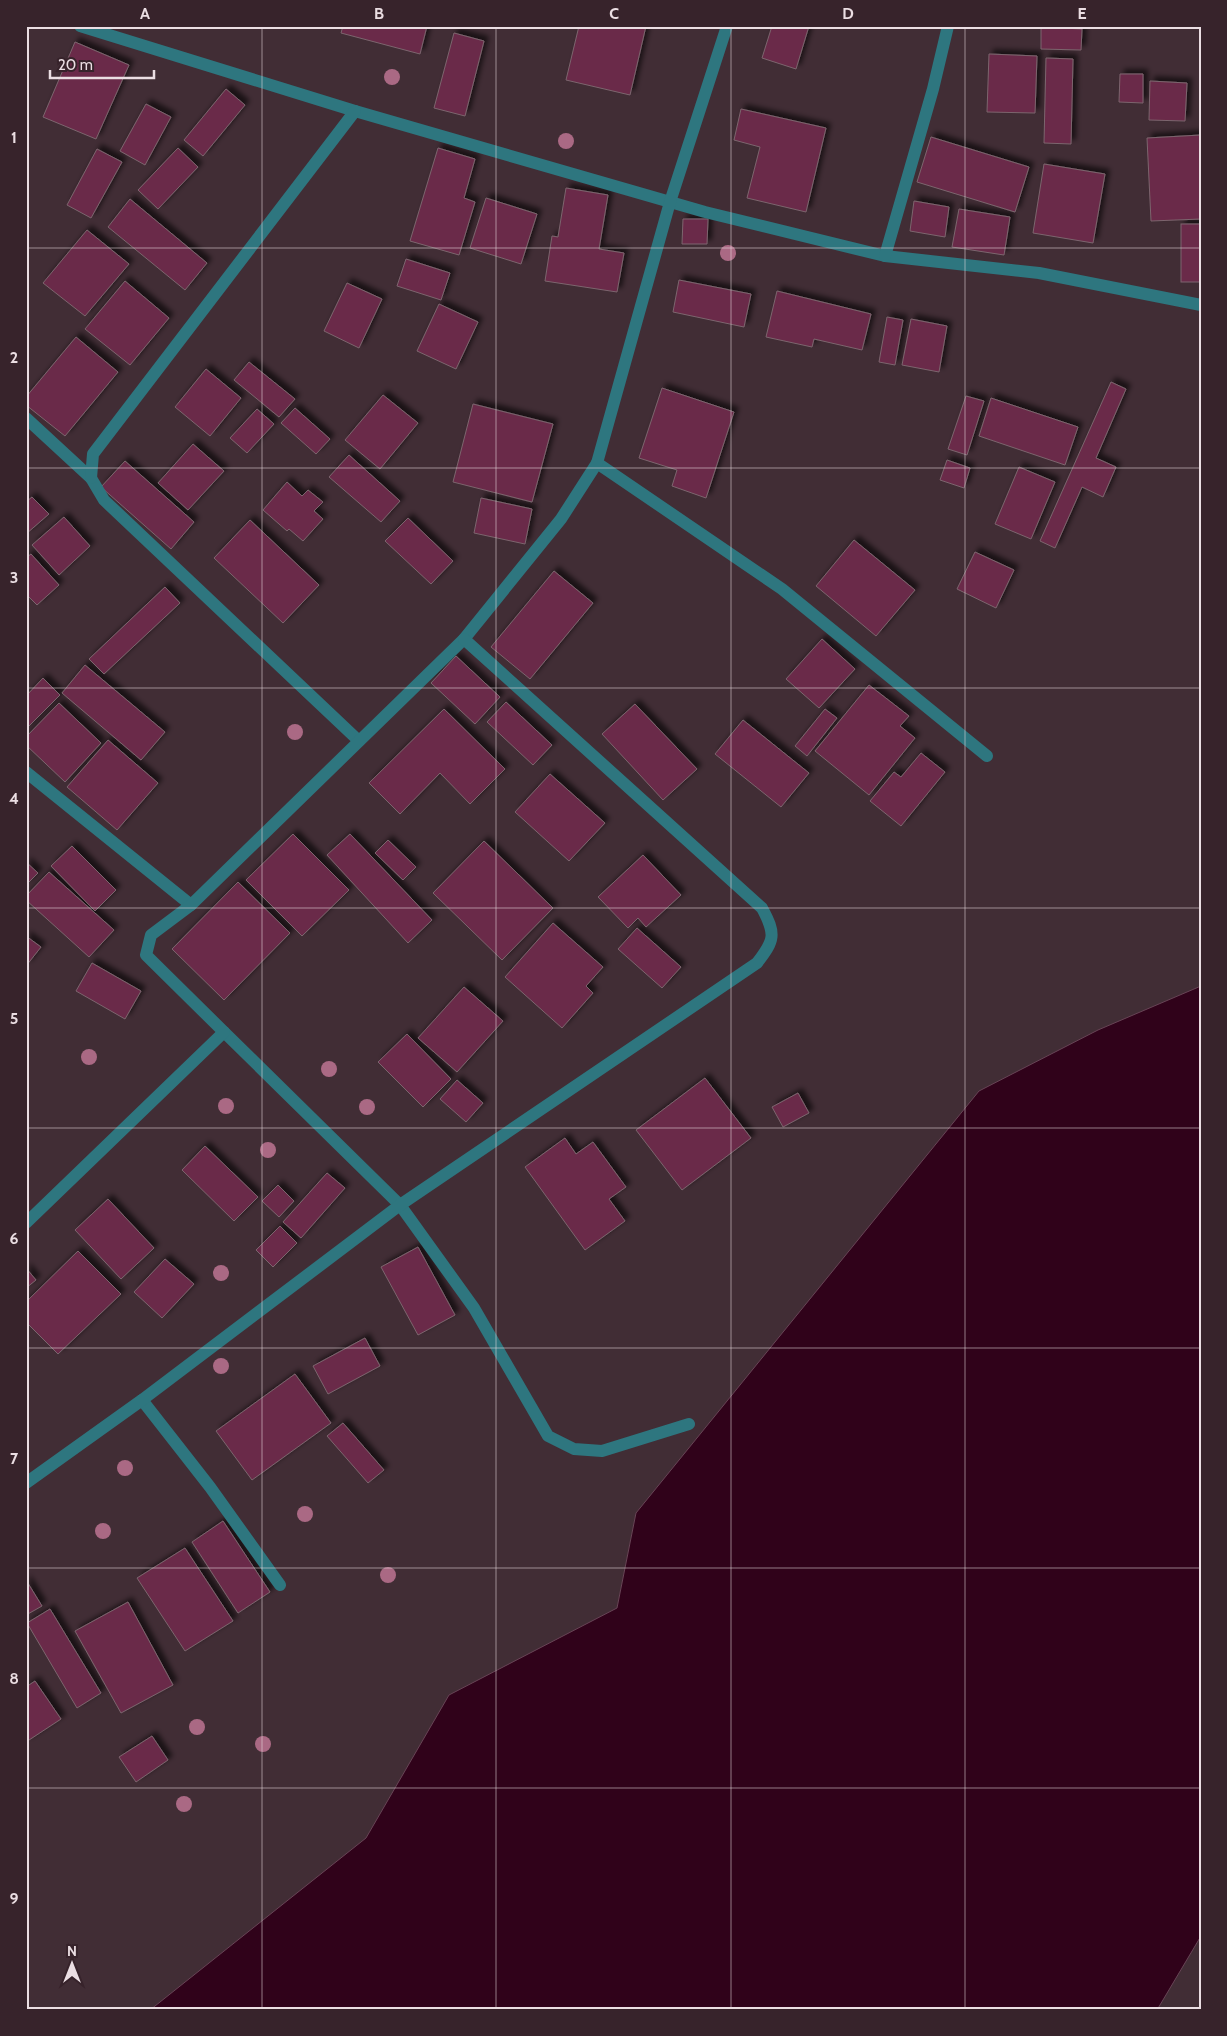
<svg xmlns="http://www.w3.org/2000/svg" width="1227" height="2036" font-family="Cabin,sans-serif">
<style>
.water{fill:#30021a;stroke:#684456}
.building{fill:#6b2a48;stroke:#7c656e;filter:url(#shadow)}
.lines{fill:none;stroke-linecap:round;stroke-linejoin:round}
.minor{stroke:#2e767f;stroke-width:12}
.tree{fill:#aa6984}
.grid{fill:none;stroke:#ebdee3;stroke-width:1;stroke-opacity:0.55}
.neatline{fill:none;stroke:#ebdee3;stroke-width:2}
.grid-label{font-size:16px;text-anchor:middle;font-weight:bold;fill:#ebdee3}
</style>
<defs>
<filter id="shadow"><feDropShadow dx="4.5" dy="-4.5" stdDeviation="2.5" flood-color="#0009"/></filter>
</defs>
<rect width="100%" height="100%" fill="#412d35"/>
<path class="water" d="M 1201,986 L 1201,1936 L 1157,2010 L 150,2010 L 366,1838 L 449,1695 L 617,1608 L 636,1513 L 979,1091 L 1098,1030 Z"/>
<g class="building">
<path d="M 343,26 L 427,26 L 420,54 L 341,33 Z"/>
<path d="M 579,26 L 646,26 L 630,95 L 566,80 Z"/>
<path d="M 772,26 L 809,26 L 796,69 L 762,58 Z"/>
<path d="M 1041,27 L 1082,29 L 1081,50 L 1041,49 Z"/>
<path d="M 454,33 L 484,41 L 465,116 L 434,108 Z"/>
<path d="M 75,42 L 129,65 L 96,139 L 43,117 Z"/>
<path d="M 989,54 L 1037,56 L 1035,113 L 987,112 Z"/>
<path d="M 1046,58 L 1073,59 L 1071,144 L 1044,143 Z"/>
<path d="M 1120,74 L 1143,74 L 1143,103 L 1119,102 Z"/>
<path d="M 1150,81 L 1187,83 L 1185,121 L 1149,120 Z"/>
<path d="M 226,89 L 245,105 L 203,156 L 184,140 Z"/>
<path d="M 146,104 L 171,117 L 145,165 L 120,151 Z"/>
<path d="M 741,109 L 826,128 L 806,212 L 747,198 L 760,147 L 734,140 Z"/>
<path d="M 1201,135 L 1201,219 L 1151,221 L 1147,138 Z"/>
<path d="M 931,137 L 1029,167 L 1015,212 L 917,182 Z"/>
<path d="M 178,148 L 198,167 L 158,209 L 138,190 Z"/>
<path d="M 438,148 L 475,159 L 464,198 L 475,202 L 459,255 L 410,241 Z"/>
<path d="M 97,149 L 122,162 L 91,218 L 67,205 Z"/>
<path d="M 1044,164 L 1105,174 L 1093,243 L 1033,233 Z"/>
<path d="M 566,188 L 608,195 L 599,249 L 624,253 L 617,292 L 545,281 L 552,236 L 558,237 Z"/>
<path d="M 486,198 L 537,214 L 521,264 L 470,248 Z"/>
<path d="M 130,199 L 207,263 L 185,290 L 108,227 Z"/>
<path d="M 914,201 L 949,207 L 945,237 L 910,231 Z"/>
<path d="M 959,209 L 1010,217 L 1004,255 L 952,247 Z"/>
<path d="M 683,219 L 708,219 L 707,244 L 682,244 Z"/>
<rect x="1181" y="224" width="20" height="58"/>
<path d="M 87,230 L 129,264 L 85,316 L 43,283 Z"/>
<path d="M 406,259 L 450,273 L 441,300 L 397,286 Z"/>
<path d="M 679,280 L 751,294 L 744,327 L 673,312 Z"/>
<path d="M 125,281 L 169,318 L 130,365 L 85,329 Z"/>
<path d="M 347,283 L 382,299 L 359,348 L 324,331 Z"/>
<path d="M 777,291 L 871,314 L 862,350 L 814,339 L 812,347 L 766,337 Z"/>
<path d="M 439,304 L 478,322 L 456,369 L 417,351 Z"/>
<path d="M 887,317 L 903,320 L 895,365 L 879,362 Z"/>
<path d="M 911,319 L 947,326 L 939,372 L 902,365 Z"/>
<path d="M 76,337 L 118,372 L 65,436 L 26,405 L 26,397 Z"/>
<path d="M 249,362 L 295,399 L 279,417 L 234,380 Z"/>
<path d="M 206,369 L 241,398 L 210,436 L 175,407 Z"/>
<path d="M 1111,382 L 1126,389 L 1096,458 L 1116,467 L 1103,497 L 1082,487 L 1055,548 L 1040,541 Z"/>
<path d="M 662,388 L 734,412 L 706,498 L 672,486 L 677,470 L 639,458 Z"/>
<path d="M 383,395 L 418,423 L 380,469 L 345,440 Z"/>
<path d="M 966,396 L 984,401 L 967,455 L 948,449 Z"/>
<path d="M 991,398 L 1078,427 L 1065,465 L 979,436 Z"/>
<path d="M 473,404 L 553,424 L 532,502 L 453,482 Z"/>
<path d="M 295,408 L 330,439 L 316,454 L 281,423 Z"/>
<path d="M 257,409 L 274,424 L 247,453 L 230,438 Z"/>
<path d="M 193,444 L 224,471 L 188,510 L 158,483 Z"/>
<path d="M 349,455 L 400,501 L 381,522 L 329,477 Z"/>
<path d="M 947,460 L 970,468 L 964,488 L 940,480 Z"/>
<path d="M 125,461 L 194,522 L 171,549 L 101,487 Z"/>
<path d="M 1019,467 L 1055,482 L 1031,539 L 995,524 Z"/>
<path d="M 287,482 L 302,496 L 308,490 L 323,502 L 314,511 L 323,519 L 303,541 L 289,529 L 287,531 L 263,510 Z"/>
<path d="M 32,497 L 49,514 L 26,534 L 26,502 Z"/>
<path d="M 481,498 L 532,509 L 525,544 L 474,533 Z"/>
<path d="M 64,517 L 90,546 L 59,575 L 32,545 Z"/>
<path d="M 408,518 L 453,561 L 431,584 L 385,541 Z"/>
<path d="M 250,520 L 319,585 L 283,623 L 214,558 Z"/>
<path d="M 854,540 L 915,590 L 876,636 L 816,586 Z"/>
<path d="M 975,552 L 1014,570 L 996,608 L 957,589 Z"/>
<path d="M 31,554 L 59,585 L 37,605 L 26,594 L 26,558 Z"/>
<path d="M 554,571 L 593,603 L 530,679 L 491,647 Z"/>
<path d="M 165,587 L 180,603 L 104,674 L 89,659 Z"/>
<path d="M 822,639 L 855,669 L 819,708 L 786,679 Z"/>
<path d="M 456,656 L 500,697 L 475,724 L 431,683 Z"/>
<path d="M 85,665 L 165,732 L 141,760 L 62,693 Z"/>
<path d="M 43,678 L 60,695 L 26,729 L 26,696 Z"/>
<path d="M 869,685 L 909,716 L 900,726 L 915,738 L 869,795 L 815,751 Z"/>
<path d="M 506,702 L 552,745 L 533,765 L 487,722 Z"/>
<path d="M 59,703 L 101,743 L 65,782 L 26,745 L 26,737 Z"/>
<path d="M 635,704 L 697,769 L 663,800 L 602,734 Z"/>
<path d="M 444,709 L 505,769 L 470,804 L 440,773 L 400,814 L 369,783 Z"/>
<path d="M 825,709 L 837,718 L 807,756 L 795,746 Z"/>
<path d="M 743,720 L 809,773 L 781,807 L 715,754 Z"/>
<path d="M 108,740 L 158,783 L 117,830 L 67,787 Z"/>
<path d="M 921,753 L 945,772 L 901,826 L 870,801 L 894,772 L 901,777 Z"/>
<path d="M 550,774 L 605,823 L 569,861 L 515,812 Z"/>
<path d="M 293,834 L 349,890 L 302,936 L 246,880 Z"/>
<path d="M 350,834 L 432,920 L 408,943 L 327,855 Z"/>
<path d="M 388,840 L 416,867 L 403,880 L 375,853 Z"/>
<path d="M 484,841 L 553,908 L 502,960 L 433,893 Z"/>
<path d="M 72,846 L 116,890 L 95,911 L 51,866 Z"/>
<path d="M 643,855 L 681,895 L 646,927 L 638,918 L 628,928 L 598,897 Z"/>
<path d="M 26,862 L 38,873 L 26,885 Z"/>
<path d="M 49,872 L 114,930 L 89,957 L 26,900 L 26,896 Z"/>
<path d="M 238,882 L 290,933 L 224,1000 L 172,949 Z"/>
<path d="M 553,923 L 603,967 L 586,986 L 593,993 L 562,1028 L 505,977 Z"/>
<path d="M 637,928 L 681,967 L 662,988 L 618,949 Z"/>
<path d="M 26,936 L 41,947 L 26,966 Z"/>
<path d="M 92,963 L 141,991 L 125,1019 L 76,991 Z"/>
<path d="M 464,987 L 503,1021 L 457,1072 L 418,1038 Z"/>
<path d="M 407,1034 L 451,1079 L 423,1107 L 378,1062 Z"/>
<path d="M 705,1078 L 751,1138 L 682,1190 L 636,1130 Z"/>
<path d="M 457,1080 L 483,1103 L 466,1122 L 440,1099 Z"/>
<path d="M 798,1093 L 809,1113 L 783,1127 L 772,1107 Z"/>
<path d="M 565,1138 L 576,1154 L 593,1142 L 626,1187 L 609,1199 L 625,1221 L 585,1250 L 525,1167 Z"/>
<path d="M 205,1146 L 258,1197 L 234,1221 L 182,1170 Z"/>
<path d="M 327,1173 L 345,1188 L 301,1238 L 283,1222 Z"/>
<path d="M 278,1185 L 294,1201 L 279,1217 L 262,1201 Z"/>
<path d="M 108,1199 L 154,1248 L 121,1279 L 75,1230 Z"/>
<path d="M 280,1226 L 297,1243 L 273,1267 L 256,1250 Z"/>
<path d="M 418,1247 L 455,1315 L 418,1335 L 381,1267 Z"/>
<path d="M 78,1251 L 121,1294 L 58,1354 L 26,1322 L 26,1302 Z"/>
<path d="M 165,1259 L 194,1284 L 162,1318 L 134,1292 Z"/>
<path d="M 26,1268 L 36,1280 L 26,1288 Z"/>
<path d="M 365,1338 L 380,1366 L 328,1394 L 313,1366 Z"/>
<path d="M 295,1374 L 331,1423 L 252,1480 L 216,1431 Z"/>
<path d="M 343,1423 L 384,1470 L 368,1483 L 327,1436 Z"/>
<path d="M 223,1521 L 270,1592 L 238,1613 L 192,1542 Z"/>
<path d="M 185,1548 L 233,1621 L 185,1651 L 137,1578 Z"/>
<path d="M 26,1580 L 42,1606 L 26,1615 Z"/>
<path d="M 128,1602 L 173,1685 L 121,1713 L 75,1631 Z"/>
<path d="M 50,1609 L 101,1693 L 77,1708 L 27,1623 Z"/>
<path d="M 35,1681 L 61,1719 L 26,1742 L 26,1687 Z"/>
<path d="M 152,1736 L 168,1760 L 136,1782 L 119,1757 Z"/>
</g>
<g class="lines">
<g class="minor">
<path d="M 80,26 L 355,111 L 705,212 L 885,256 L 1039,273 L 1201,305"/>
<path d="M 885,256 L 933,89 L 948,26"/>
<path d="M 26,418 L 91,478 L 104,500 L 359,741"/>
<path d="M 597,463 L 782,589 L 987,756"/>
<path d="M 91,478 L 93,454 L 355,111"/>
<path d="M 26,772 L 191,905"/>
<path d="M 224,1032 L 400,1205 L 474,1308 L 548,1436 L 574,1449 L 602,1451 L 689,1424"/>
<path d="M 26,1223 L 224,1032 L 146,955 L 151,935 L 191,905 L 464,639 L 561,519 L 597,463 L 670,202 L 727,26"/>
<path d="M 142,1400 L 210,1487 L 280,1585"/>
<path d="M 26,1483 L 142,1400 L 400,1205 L 757,963 C 775,940 776,934 762,908 L 464,639"/>
</g>
</g>
<g class="tree">
<circle cx="392" cy="77" r="8"/>
<circle cx="566" cy="141" r="8"/>
<circle cx="728" cy="253" r="8"/>
<circle cx="295" cy="732" r="8"/>
<circle cx="89" cy="1057" r="8"/>
<circle cx="329" cy="1069" r="8"/>
<circle cx="226" cy="1106" r="8"/>
<circle cx="367" cy="1107" r="8"/>
<circle cx="268" cy="1150" r="8"/>
<circle cx="221" cy="1273" r="8"/>
<circle cx="221" cy="1366" r="8"/>
<circle cx="125" cy="1468" r="8"/>
<circle cx="305" cy="1514" r="8"/>
<circle cx="103" cy="1531" r="8"/>
<circle cx="388" cy="1575" r="8"/>
<circle cx="197" cy="1727" r="8"/>
<circle cx="263" cy="1744" r="8"/>
<circle cx="184" cy="1804" r="8"/>
</g>
<path class="grid" d="M 262,26 L 262,2010M 496,26 L 496,2010M 731,26 L 731,2010M 965,26 L 965,2010M 26,248 L 1201,248M 26,468 L 1201,468M 26,688 L 1201,688M 26,908 L 1201,908M 26,1128 L 1201,1128M 26,1348 L 1201,1348M 26,1568 L 1201,1568M 26,1788 L 1201,1788"/>
<rect width="1227" height="2036" fill="none" stroke="#37232b" stroke-width="55"/>
<g transform="translate(72 1964)" stroke="#37232b" stroke-width="4" paint-order="stroke">
<path d="M0-4L9 19L0 12L-9 19Z" fill="#ebdee3"/>
<text y="-8" font-size="14" font-weight="bold" text-anchor="middle" fill="#ebdee3">N</text>
</g>
<path d="M50 70v8h104v-8" fill="none" stroke="#ebdee3" stroke-width="2.5"/>
<text x="58" y="70" font-size="15" fill="#ebdee3" stroke="#37232b" stroke-width="4" paint-order="stroke">20 m</text>
<rect x="28" y="28" width="1172" height="1980" class="neatline"/>
<g class="grid-label">
<text x="145" y="19">A</text>
<text x="379" y="19">B</text>
<text x="614" y="19">C</text>
<text x="848" y="19">D</text>
<text x="1082" y="19">E</text>
<text x="14" y="143">1</text>
<text x="14" y="363">2</text>
<text x="14" y="583">3</text>
<text x="14" y="804">4</text>
<text x="14" y="1024">5</text>
<text x="14" y="1244">6</text>
<text x="14" y="1464">7</text>
<text x="14" y="1684">8</text>
<text x="14" y="1904">9</text>
</g>
</svg>
